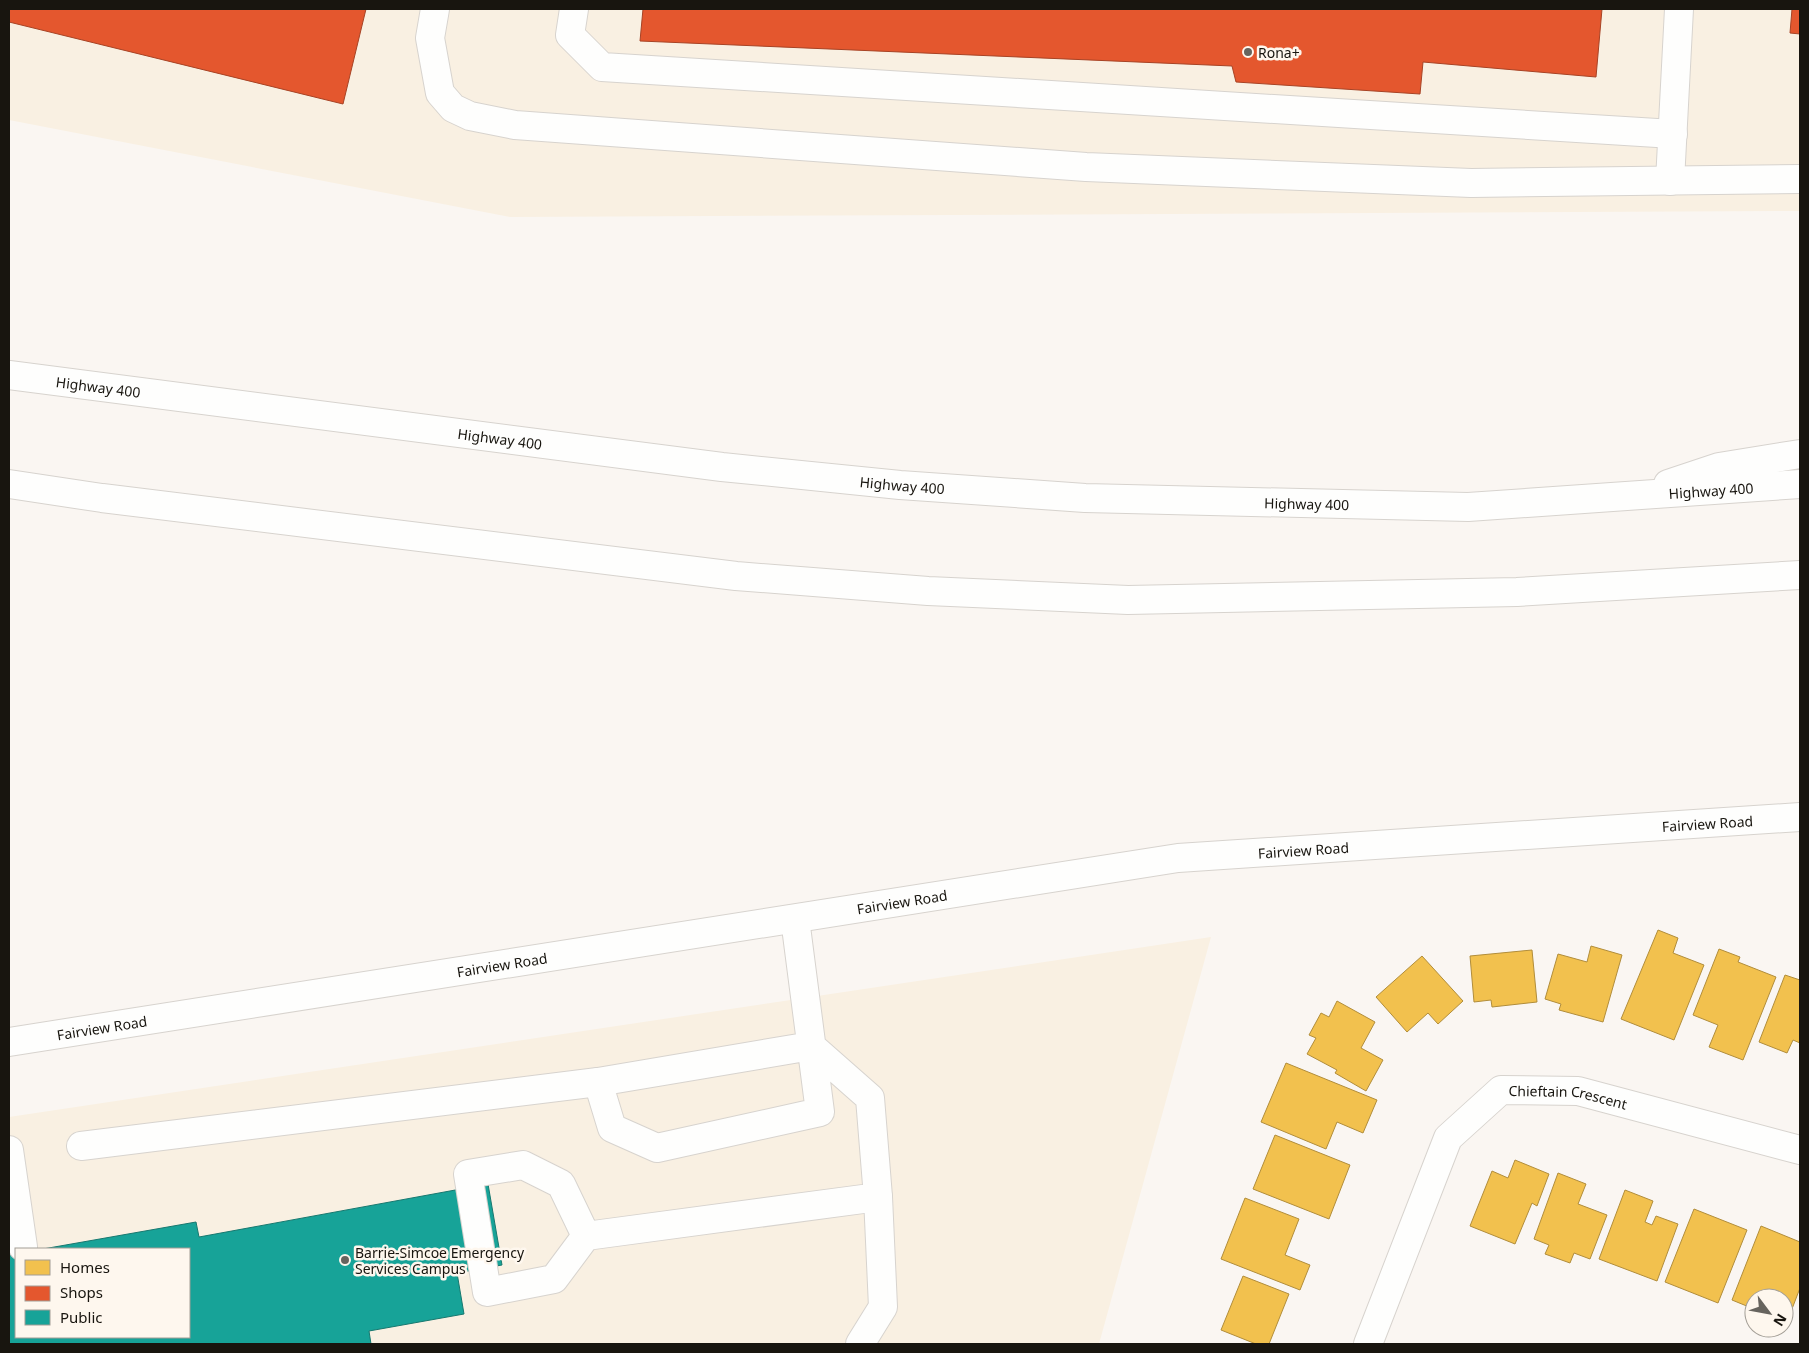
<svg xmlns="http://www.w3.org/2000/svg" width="1809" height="1353" font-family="'Noto Sans',sans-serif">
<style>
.built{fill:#f9f0e2;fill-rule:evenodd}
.homes{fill:#f2c14e;stroke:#b18d3b}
.shops{fill:#e4572e;stroke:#a74325}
.public{fill:#17a398;stroke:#17786f}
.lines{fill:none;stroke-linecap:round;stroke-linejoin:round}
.minor-casing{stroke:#d7d3ce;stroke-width:30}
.highway-casing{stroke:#d7d3ce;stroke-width:30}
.minor{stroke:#fefefd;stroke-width:28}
.highway{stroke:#fefefd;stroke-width:28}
.poi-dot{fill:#67645e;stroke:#fef7ee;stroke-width:2}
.labels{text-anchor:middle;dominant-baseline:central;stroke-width:5;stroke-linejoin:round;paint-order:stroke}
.poi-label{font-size:14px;fill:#18150f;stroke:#fef7ee;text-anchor:start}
.street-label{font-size:14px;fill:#18150f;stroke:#fef7ee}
</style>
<rect width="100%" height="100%" fill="#faf6f2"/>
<g class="built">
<path d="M 9,9 L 1800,9 L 1800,211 L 510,217 L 9,120 Z"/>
<path d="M 1211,937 L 1099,1344 L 9,1344 L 9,1117 ZM 16,1249 L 189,1249 L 189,1337 L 16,1337 Z"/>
</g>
<g class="homes">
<path d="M 1658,930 L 1678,938 L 1673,953 L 1704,965 L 1674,1040 L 1621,1019 Z"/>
<path d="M 1591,946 L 1622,955 L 1603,1022 L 1559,1010 L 1561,1004 L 1545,999 L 1558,954 L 1587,962 Z"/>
<path d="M 1719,949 L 1740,957 L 1738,962 L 1776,977 L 1743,1060 L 1709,1047 L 1718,1025 L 1693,1015 Z"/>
<path d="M 1532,950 L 1537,1002 L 1492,1007 L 1491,1000 L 1474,1002 L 1470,956 Z"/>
<path d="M 1422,956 L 1463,1001 L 1438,1024 L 1428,1013 L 1407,1032 L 1376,997 Z"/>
<path d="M 1785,975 L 1800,980 L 1800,1043 L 1793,1040 L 1787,1053 L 1759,1042 Z"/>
<path d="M 1337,1001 L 1375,1022 L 1361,1048 L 1383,1060 L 1366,1091 L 1335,1073 L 1337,1070 L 1307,1054 L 1316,1038 L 1309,1035 L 1321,1013 L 1329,1017 Z"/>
<path d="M 1286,1063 L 1377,1100 L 1363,1133 L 1337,1122 L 1326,1149 L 1261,1122 Z"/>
<path d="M 1275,1135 L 1350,1165 L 1329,1219 L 1253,1189 Z"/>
<path d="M 1515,1160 L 1549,1174 L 1537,1206 L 1532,1203 L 1515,1244 L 1470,1226 L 1492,1171 L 1508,1178 Z"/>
<path d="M 1558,1173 L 1586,1184 L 1578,1204 L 1607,1215 L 1590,1259 L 1574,1253 L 1570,1263 L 1545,1254 L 1549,1245 L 1534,1239 Z"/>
<path d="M 1625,1190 L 1653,1201 L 1645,1222 L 1652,1225 L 1656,1216 L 1678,1224 L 1657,1281 L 1599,1259 Z"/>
<path d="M 1245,1198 L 1299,1219 L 1285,1255 L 1310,1265 L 1300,1290 L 1221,1259 Z"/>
<path d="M 1694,1209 L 1747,1230 L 1718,1303 L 1665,1282 Z"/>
<path d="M 1761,1226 L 1800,1242 L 1800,1288 L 1787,1322 L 1784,1321 L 1784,1298 L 1754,1298 L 1754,1309 L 1732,1300 Z"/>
<path d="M 1243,1276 L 1289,1294 L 1269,1344 L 1256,1344 L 1221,1330 Z"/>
</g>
<g class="shops">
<path d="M 9,9 L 366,9 L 343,104 L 9,22 Z"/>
<path d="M 643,9 L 1602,9 L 1596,77 L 1423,62 L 1420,94 L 1236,82 L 1232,66 L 640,41 Z"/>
<path d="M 1792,9 L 1800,9 L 1800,34 L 1790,33 Z"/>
</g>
<path class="public" d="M 488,1184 L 502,1265 L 457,1273 L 464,1314 L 369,1331 L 371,1344 L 9,1344 L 9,1255 L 16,1254 L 16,1337 L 189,1337 L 189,1249 L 43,1249 L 196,1222 L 199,1237 Z"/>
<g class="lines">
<defs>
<g id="minor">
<path d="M 435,9 L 430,38 L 440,93 L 453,108 L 470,116 L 515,125 L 1086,167 L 1471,183 L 1800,179"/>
<path d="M 574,9 L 570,35 L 602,67 L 1673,134"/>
<path d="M 1670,181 L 1679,9"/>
<path id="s1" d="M 9,1042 L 1178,858 L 1800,817"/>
<path d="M 81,1146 L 598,1082"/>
<path d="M 9,1150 L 23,1247"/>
<path d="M 586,1236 L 561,1184 L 523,1165 L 468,1174 L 487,1292 L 554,1279 L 586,1236 L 878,1197 L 870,1098 L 811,1046 L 598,1082 L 612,1128 L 657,1148 L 820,1112 L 795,919"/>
<path d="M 860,1344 L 883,1307 L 878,1197"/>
<path id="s2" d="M 1368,1344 L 1448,1138 L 1501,1090 L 1578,1091 L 1800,1150"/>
</g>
<g id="highway">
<path id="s3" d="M 9,375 L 722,467 L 900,485 L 1085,498 L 1468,507 L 1800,484"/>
<path d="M 9,484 L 102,498 L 736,576 L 928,591 L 1128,600 L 1517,592 L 1800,575"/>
<path d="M 1668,484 L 1719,467 L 1800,454"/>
</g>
</defs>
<use href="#minor" class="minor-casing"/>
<use href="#highway" class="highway-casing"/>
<use href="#minor" class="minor"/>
<use href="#highway" class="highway"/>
</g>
<g class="poi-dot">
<circle cx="1248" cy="52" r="5"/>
<circle cx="345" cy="1260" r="5"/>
</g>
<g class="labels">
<g class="poi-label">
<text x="1258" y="52">Rona+</text>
<text x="355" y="1252">Barrie-Simcoe Emergency<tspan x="355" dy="16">Services Campus</tspan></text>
</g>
<g class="street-label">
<text stroke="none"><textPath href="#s3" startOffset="90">Highway 400</textPath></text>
<text stroke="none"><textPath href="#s3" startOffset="495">Highway 400</textPath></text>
<text stroke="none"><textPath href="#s3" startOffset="900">Highway 400</textPath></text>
<text stroke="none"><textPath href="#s3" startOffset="1710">Highway 400</textPath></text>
<text stroke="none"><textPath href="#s3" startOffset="1305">Highway 400</textPath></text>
<text stroke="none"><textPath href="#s1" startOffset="1714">Fairview Road</textPath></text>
<text stroke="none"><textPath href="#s1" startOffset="1309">Fairview Road</textPath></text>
<text stroke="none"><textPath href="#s1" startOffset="904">Fairview Road</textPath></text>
<text stroke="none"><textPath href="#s1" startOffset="499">Fairview Road</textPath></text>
<text stroke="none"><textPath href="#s1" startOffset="94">Fairview Road</textPath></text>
<text stroke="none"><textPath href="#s2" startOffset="360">Chieftain Crescent</textPath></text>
</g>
</g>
<rect width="1809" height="1353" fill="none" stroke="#18150f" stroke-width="20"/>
<rect x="15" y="1248" width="175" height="90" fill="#fef7ee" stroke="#a29d95"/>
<rect x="25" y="1260" width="25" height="15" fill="#f2c14e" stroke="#a29d95"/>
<text x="60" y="1273" font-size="15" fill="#18150f">Homes</text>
<rect x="25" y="1286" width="25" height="15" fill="#e4572e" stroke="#a29d95"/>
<text x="60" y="1298" font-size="15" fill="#18150f">Shops</text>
<rect x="25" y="1310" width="25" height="15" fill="#17a398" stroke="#a29d95"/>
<text x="60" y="1323" font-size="15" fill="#18150f">Public</text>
<g transform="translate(1769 1313) rotate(122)"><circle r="24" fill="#fef7ee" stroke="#a29d95"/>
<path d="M0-4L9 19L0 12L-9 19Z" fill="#67645e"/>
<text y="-8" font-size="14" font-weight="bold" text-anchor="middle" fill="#18150f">N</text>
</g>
</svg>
